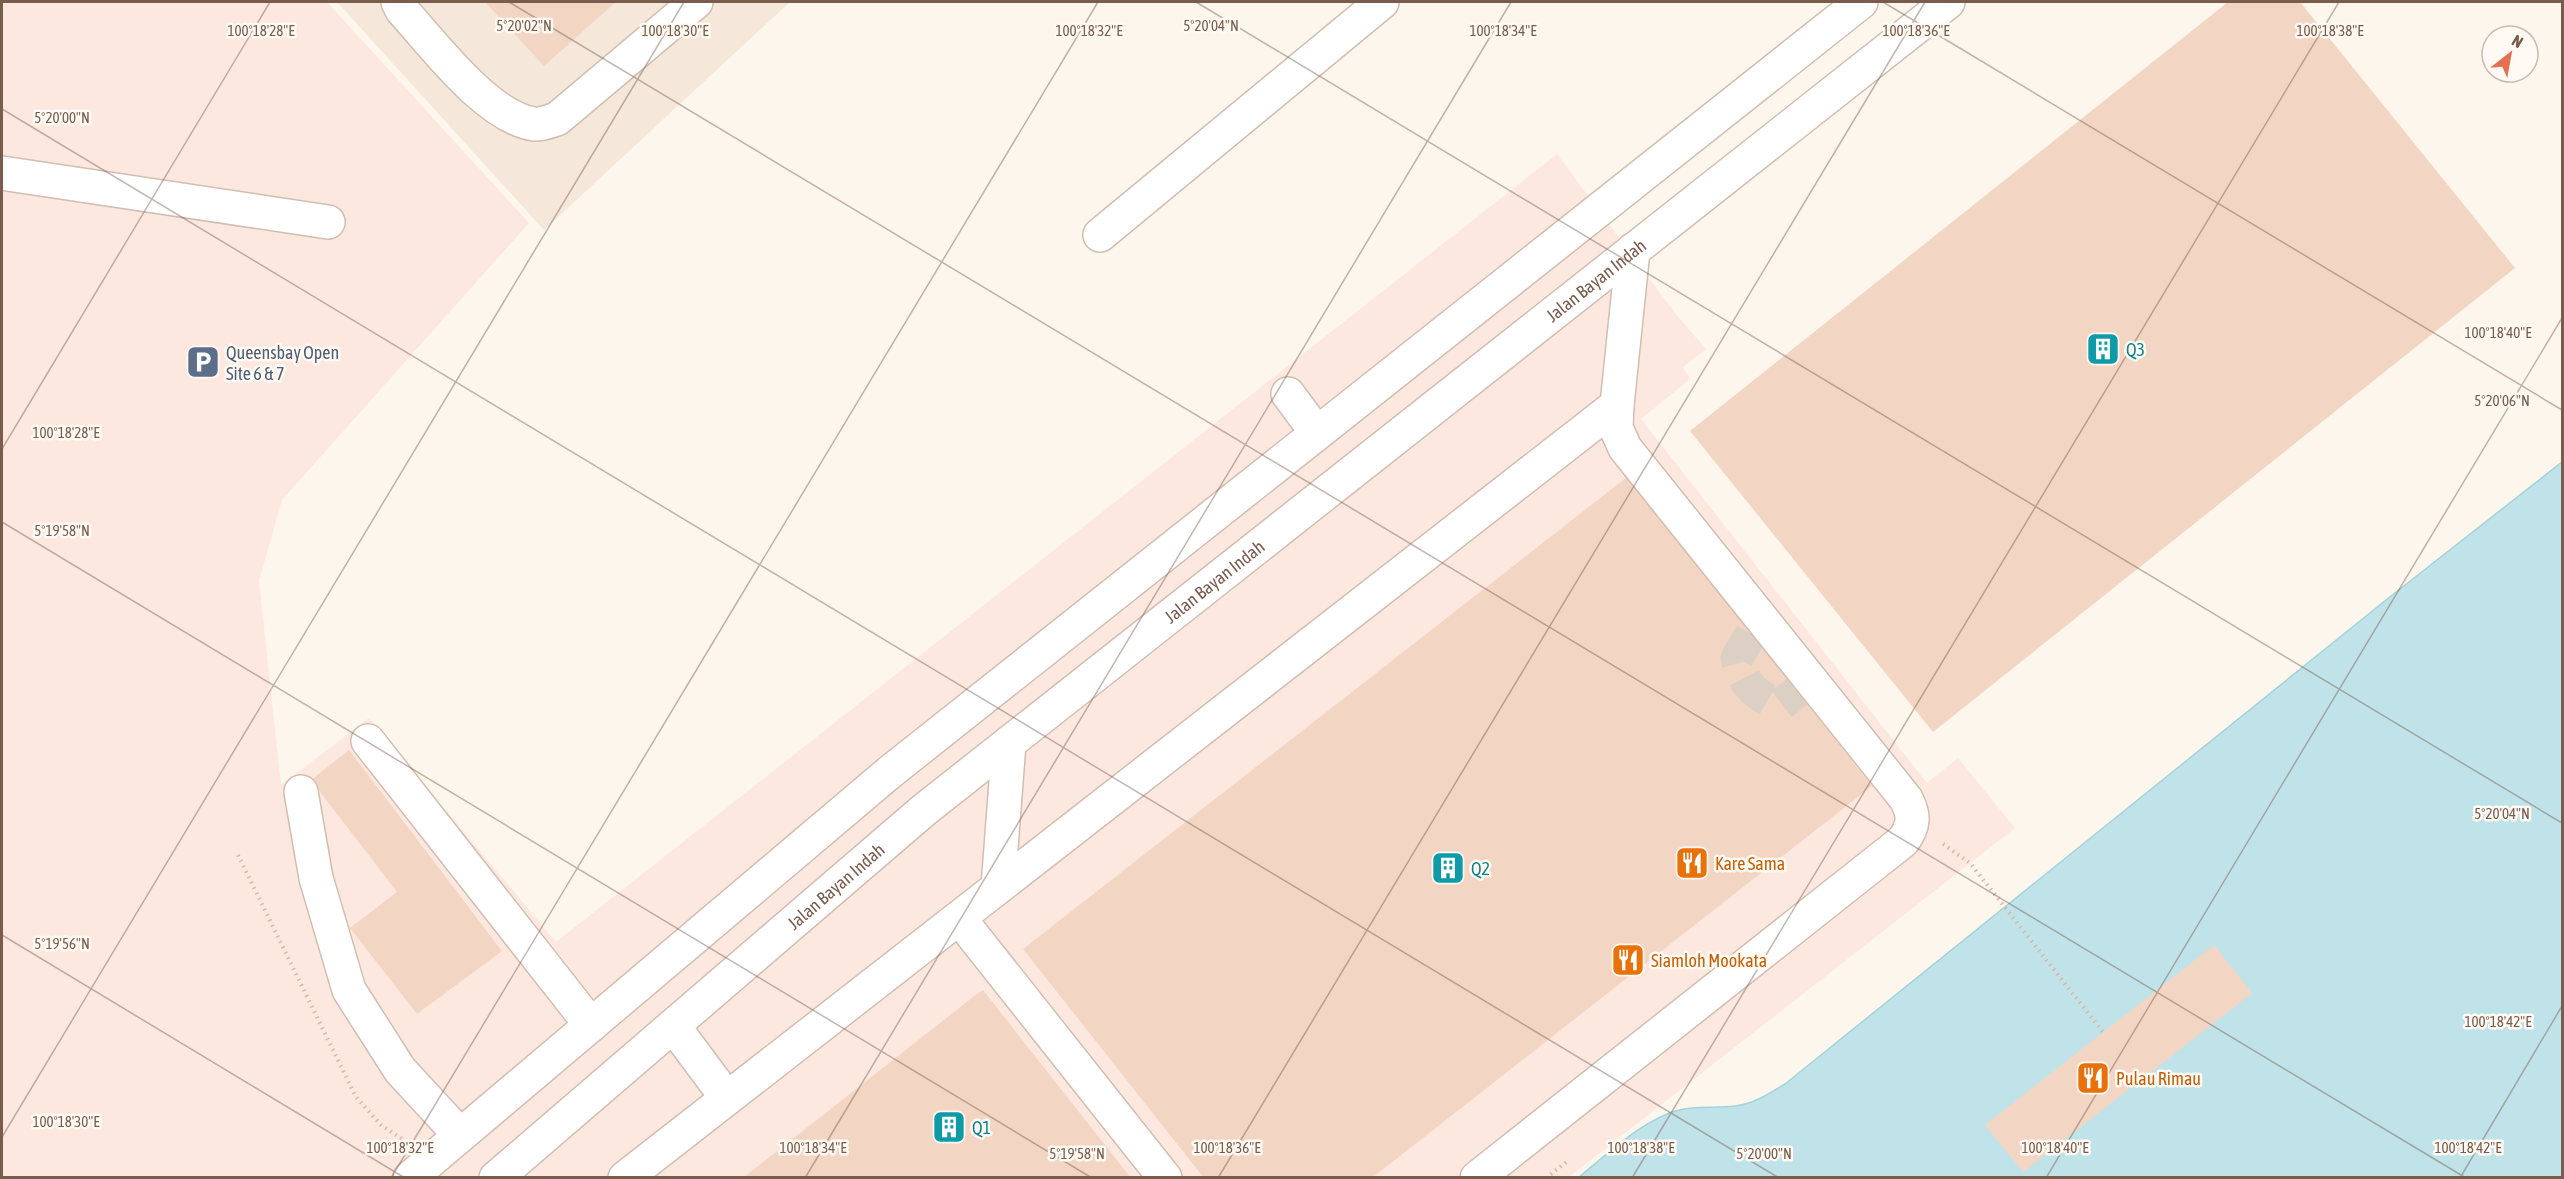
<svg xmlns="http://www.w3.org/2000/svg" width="2564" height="1179" font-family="'Asap Condensed',sans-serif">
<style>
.residential{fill:#f5e8da}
.commercial{fill:#fde8e0}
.water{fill:#bfe3e8;stroke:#a5d3da;stroke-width:1.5}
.building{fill:#f3d5c3}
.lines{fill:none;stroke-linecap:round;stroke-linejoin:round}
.minor-tunnel{stroke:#dcd0c4;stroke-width:33;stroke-dasharray:33 16;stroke-linecap:butt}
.minor-casing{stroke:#d1beb0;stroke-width:36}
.path{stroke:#d9b8a5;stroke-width:4;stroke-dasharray:1.5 4.5;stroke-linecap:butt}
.minor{stroke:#fff;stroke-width:33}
.ticks{fill:none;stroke:#7a5c4d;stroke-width:1.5;stroke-opacity:0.45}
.labels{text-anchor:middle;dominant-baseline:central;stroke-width:5;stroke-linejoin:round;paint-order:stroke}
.street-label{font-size:18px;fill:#7a5c4d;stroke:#fffaf3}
.culture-label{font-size:18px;fill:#0d838f;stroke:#fffaf3;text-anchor:start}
.service-label{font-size:18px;fill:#4e5e75;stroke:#fffaf3;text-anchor:start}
.food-label{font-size:18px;fill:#c56008;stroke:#fffaf3;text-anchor:start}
.ticks-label{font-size:15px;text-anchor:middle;fill:#7a5c4d;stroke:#fffaf3;stroke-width:5;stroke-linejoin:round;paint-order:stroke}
</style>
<rect width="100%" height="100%" fill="#fdf6ec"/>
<path class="residential" d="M 337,2 L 790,2 L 544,230 Z"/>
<path class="commercial" d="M 2,2 L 327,2 L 529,223 L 282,500 L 259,581 L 281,785 L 369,718 L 556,942 L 1557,154 L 1675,313 L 1706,349 L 1683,367 L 1690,379 L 1641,419 L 1927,783 L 1958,758 L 2015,828 L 1569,1177 L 2,1178 Z"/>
<path class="water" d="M 2562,462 L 2562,1177 L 1578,1178 C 1606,1155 1634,1128 1667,1114 C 1690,1104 1712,1109 1735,1106 C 1754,1104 1770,1093 1785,1084 L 2391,596 Z"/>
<g class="building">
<path d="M 485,2 L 616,2 L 544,66 Z"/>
<path d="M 2228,2 L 2300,2 L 2515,268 L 1933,732 L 1690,431 Z"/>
<path d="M 1627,477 L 1872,786 L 1372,1178 L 1204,1178 L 1023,949 Z"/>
<path d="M 349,750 L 502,951 L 417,1014 L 350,928 L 397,892 L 311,780 Z"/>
<path d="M 2214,945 L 2252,993 L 2023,1172 L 1985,1125 Z"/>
<path d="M 983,990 L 1131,1178 L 743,1178 L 973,997 Z"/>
</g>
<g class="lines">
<path class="minor-tunnel" d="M 1751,634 L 1737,658 C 1744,686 1754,694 1779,706 L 1797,692"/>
<defs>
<g id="minor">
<path d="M 398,2 L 402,10 C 433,44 487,117 534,124 C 541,125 550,121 557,119 L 696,2"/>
<path d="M 2,173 L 328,222"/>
<path d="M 1100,235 L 1382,2"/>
<path d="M 1288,394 L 1317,433"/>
<path d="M 368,741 L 591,1025"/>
<path d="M 301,792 L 316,878 L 349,990 L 400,1070 L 460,1135"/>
<path d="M 998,887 L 1009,743"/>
<path d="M 959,918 L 1165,1178"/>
<path d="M 674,1027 L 727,1098"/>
<path d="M 410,1178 L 890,772 L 1861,2"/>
<path id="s1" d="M 496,1178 L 924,810 L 1948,2"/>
<path d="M 625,1178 L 1617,405"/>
<path d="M 1477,1178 L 1903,841 C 1914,826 1915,816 1906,799 L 1625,448 L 1616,428 L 1617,405 L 1633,250"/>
</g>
</defs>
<use href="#minor" class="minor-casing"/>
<g class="path">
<path d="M 1943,844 L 1970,863 L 2103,1032"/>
<path d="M 238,855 L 356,1097 L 381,1125 L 402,1139"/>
<path d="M 1546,1178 L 1569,1160"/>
</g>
<use href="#minor" class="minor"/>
</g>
<path class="ticks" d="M 509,2 L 2466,1178M 1196,2 L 2562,823M 1883,2 L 2562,410M 2,109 L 1779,1178M 2,449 L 270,2M 2,522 L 1092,1178M 2,935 L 405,1178M 2,1137 L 684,2M 391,1178 L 1098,2M 805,1178 L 1511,2M 1218,1178 L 1925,2M 1632,1178 L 2339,2M 2046,1178 L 2562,318M 2460,1178 L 2562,1006"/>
<defs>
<symbol id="building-square" viewBox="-11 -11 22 22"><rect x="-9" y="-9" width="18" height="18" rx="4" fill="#0f9aa8" stroke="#fffaf3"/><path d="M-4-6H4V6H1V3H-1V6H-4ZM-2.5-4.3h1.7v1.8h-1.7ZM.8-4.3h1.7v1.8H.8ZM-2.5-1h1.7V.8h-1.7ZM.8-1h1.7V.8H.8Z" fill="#fff"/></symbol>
<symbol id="parking-square" viewBox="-11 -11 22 22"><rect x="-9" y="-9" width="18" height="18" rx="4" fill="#5c6f8a" stroke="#fffaf3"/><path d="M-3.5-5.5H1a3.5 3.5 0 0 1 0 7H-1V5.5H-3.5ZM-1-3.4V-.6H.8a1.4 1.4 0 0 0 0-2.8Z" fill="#fff"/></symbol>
<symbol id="restaurant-square" viewBox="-11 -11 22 22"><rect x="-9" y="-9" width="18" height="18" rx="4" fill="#e8710a" stroke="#fffaf3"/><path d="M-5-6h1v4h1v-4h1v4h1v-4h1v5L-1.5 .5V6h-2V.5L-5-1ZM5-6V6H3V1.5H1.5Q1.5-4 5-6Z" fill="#fff"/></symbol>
</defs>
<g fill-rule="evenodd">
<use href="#building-square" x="2084" y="330" width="38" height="38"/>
<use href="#parking-square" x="184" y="343" width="38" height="38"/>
<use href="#restaurant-square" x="1673" y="844" width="38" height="38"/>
<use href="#building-square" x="1429" y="849" width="38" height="38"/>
<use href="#restaurant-square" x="1609" y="941" width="38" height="38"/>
<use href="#restaurant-square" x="2074" y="1059" width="38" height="38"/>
<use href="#building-square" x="930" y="1108" width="38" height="38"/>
</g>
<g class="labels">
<g class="street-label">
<text stroke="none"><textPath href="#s1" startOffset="1420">Jalan Bayan Indah</textPath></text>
<text stroke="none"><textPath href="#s1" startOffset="934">Jalan Bayan Indah</textPath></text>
<text stroke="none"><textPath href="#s1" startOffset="448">Jalan Bayan Indah</textPath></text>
</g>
<g class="culture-label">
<text x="2126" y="349">Q3</text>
<text x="1471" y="868">Q2</text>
<text x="972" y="1127">Q1</text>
</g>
<g class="service-label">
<text x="226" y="352">Queensbay Open<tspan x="226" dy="21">Site 6 &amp; 7</tspan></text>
</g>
<g class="food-label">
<text x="1715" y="863">Kare Sama</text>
<text x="1651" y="960">Siamloh Mookata</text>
<text x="2116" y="1078">Pulau Rimau</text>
</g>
</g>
<g class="ticks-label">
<text x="524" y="31">5°20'02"N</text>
<text x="1211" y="31">5°20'04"N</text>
<text x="261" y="36">100°18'28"E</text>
<text x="675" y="36">100°18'30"E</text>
<text x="1089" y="36">100°18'32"E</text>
<text x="1503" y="36">100°18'34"E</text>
<text x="1916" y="36">100°18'36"E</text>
<text x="2330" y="36">100°18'38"E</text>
<text x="62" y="123">5°20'00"N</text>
<text x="2498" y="338">100°18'40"E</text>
<text x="2502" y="406">5°20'06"N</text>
<text x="66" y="438">100°18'28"E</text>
<text x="62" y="536">5°19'58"N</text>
<text x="2502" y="819">5°20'04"N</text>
<text x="62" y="949">5°19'56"N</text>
<text x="2498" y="1027">100°18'42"E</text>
<text x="66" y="1127">100°18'30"E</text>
<text x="400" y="1153">100°18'32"E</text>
<text x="813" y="1153">100°18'34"E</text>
<text x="1227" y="1153">100°18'36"E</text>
<text x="1641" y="1153">100°18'38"E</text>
<text x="2055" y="1153">100°18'40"E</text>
<text x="2468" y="1153">100°18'42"E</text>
<text x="1077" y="1159">5°19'58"N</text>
<text x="1764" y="1159">5°20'00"N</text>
</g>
<rect width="2564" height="1179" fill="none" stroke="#7a5c4d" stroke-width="6"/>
<g transform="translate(2510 54) rotate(31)"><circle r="28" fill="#fffaf3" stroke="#cabbb1" stroke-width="1.5"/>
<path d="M0-4.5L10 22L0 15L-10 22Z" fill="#e76f51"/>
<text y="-9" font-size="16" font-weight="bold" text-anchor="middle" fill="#7a5c4d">N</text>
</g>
</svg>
